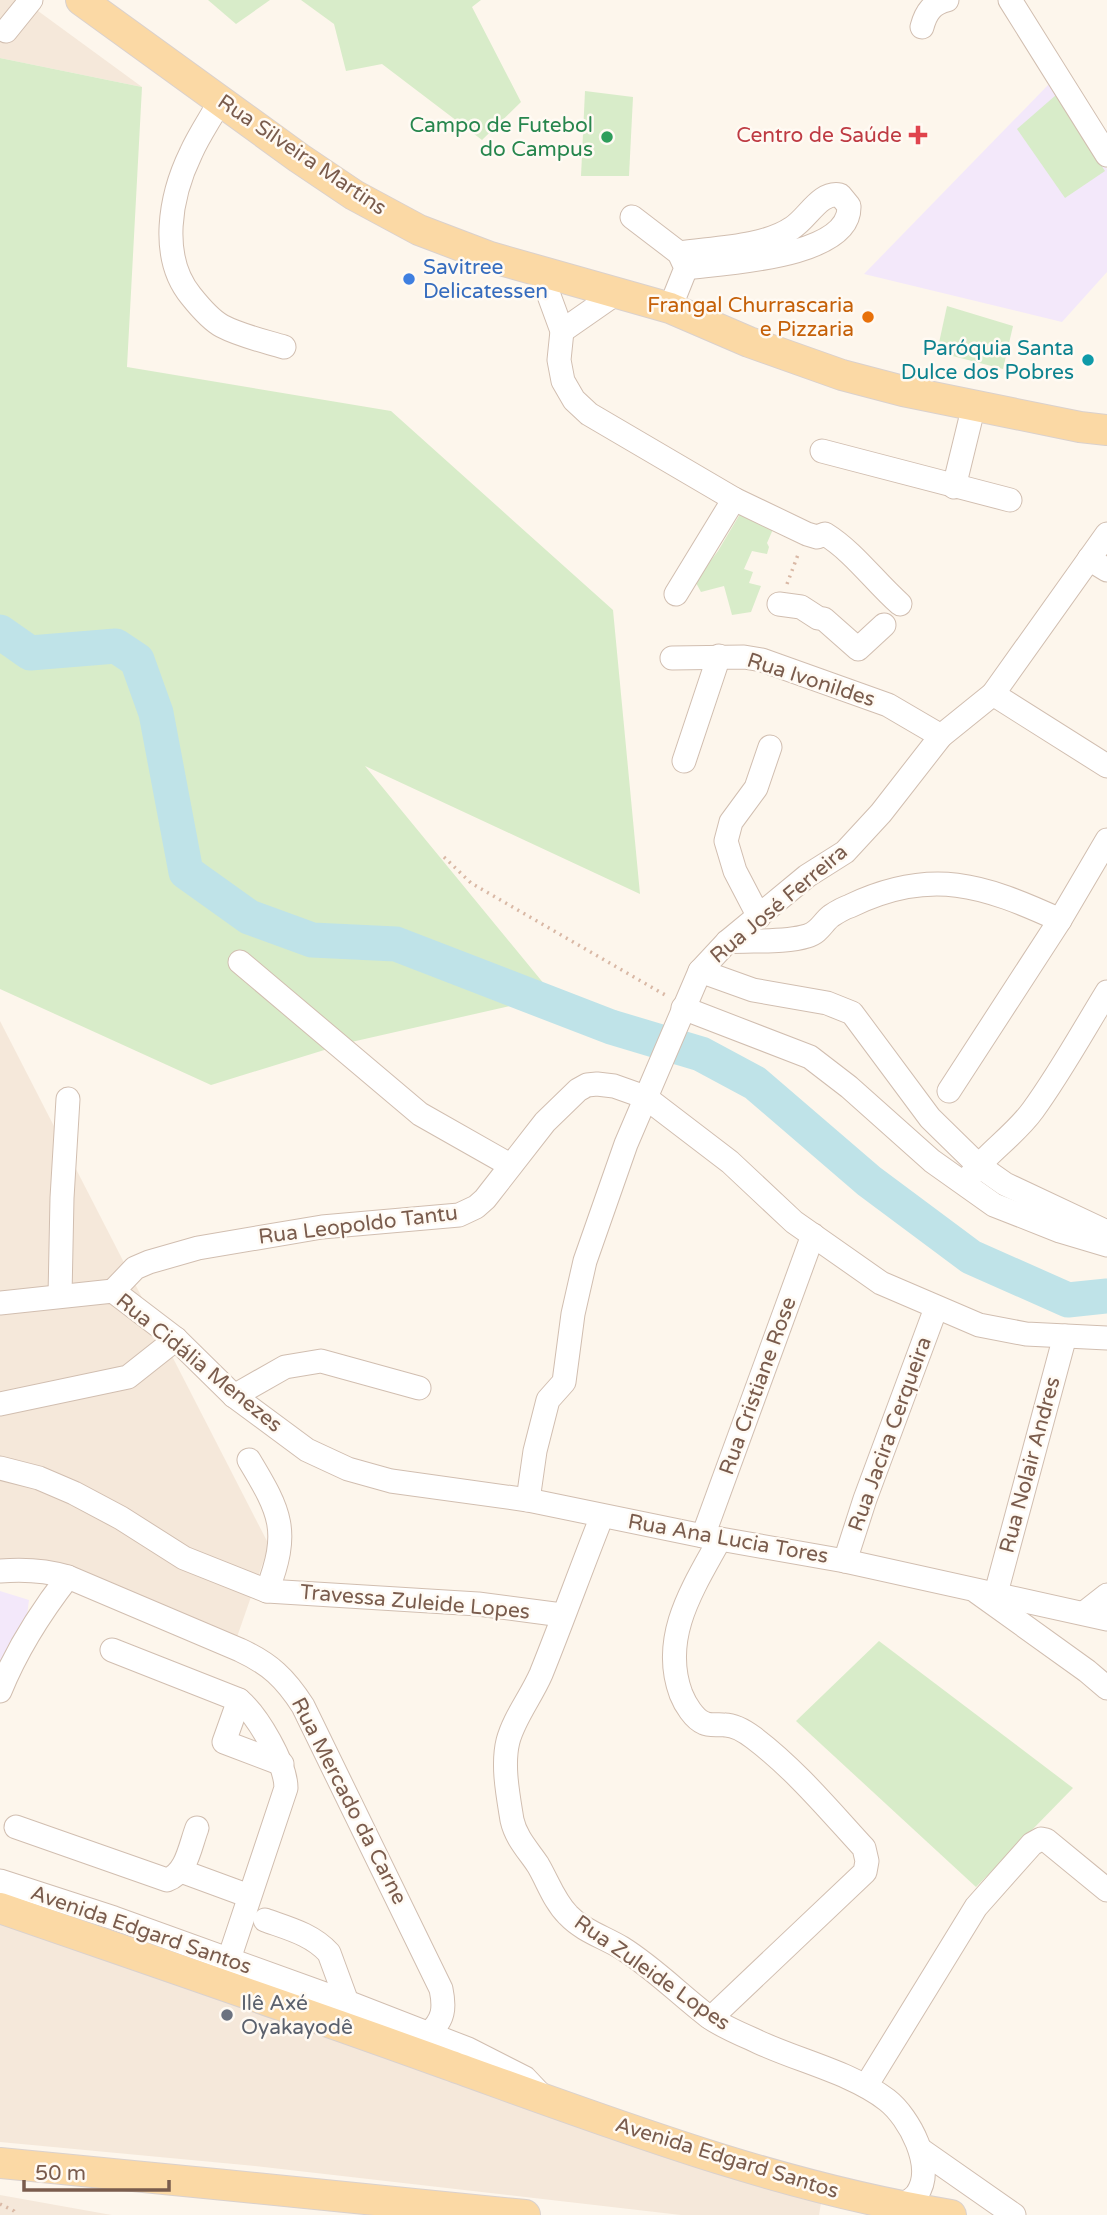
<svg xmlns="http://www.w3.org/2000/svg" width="1107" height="2215" font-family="'Varela Round',sans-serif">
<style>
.residential{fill:#f5e8da}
.education{fill:#f3e8fa}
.green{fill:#d8ecc9}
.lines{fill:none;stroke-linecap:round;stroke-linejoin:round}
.river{stroke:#bfe3e8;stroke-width:35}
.minor-casing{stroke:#d1beb0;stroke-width:25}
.major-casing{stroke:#dad1cd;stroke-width:32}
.path{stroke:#d9b8a5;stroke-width:3.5;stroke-dasharray:2 5;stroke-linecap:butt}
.minor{stroke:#fff;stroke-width:23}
.major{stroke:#fbd9a5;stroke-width:30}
.health-dot{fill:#e0444e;stroke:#fffaf3;stroke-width:2.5}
.leisure-dot{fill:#2e9e5b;stroke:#fffaf3;stroke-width:2.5}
.shop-dot{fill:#3f7fe0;stroke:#fffaf3;stroke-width:2.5}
.food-dot{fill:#e8710a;stroke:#fffaf3;stroke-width:2.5}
.culture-dot{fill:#0f9aa8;stroke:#fffaf3;stroke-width:2.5}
.worship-dot{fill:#6b7280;stroke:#fffaf3;stroke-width:2.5}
.labels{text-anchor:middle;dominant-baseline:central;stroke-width:5;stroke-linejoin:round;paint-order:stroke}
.leisure-label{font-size:21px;fill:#27864d;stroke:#fffaf3;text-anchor:end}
.health-label{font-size:21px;fill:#be3a42;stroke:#fffaf3;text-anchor:end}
.street-label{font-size:21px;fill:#7a5c4d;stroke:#fffaf3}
.shop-label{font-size:21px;fill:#366cbe;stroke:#fffaf3;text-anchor:start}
.food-label{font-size:21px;fill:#c56008;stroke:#fffaf3;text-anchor:end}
.culture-label{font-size:21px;fill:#0d838f;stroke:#fffaf3;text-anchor:end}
.worship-label{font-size:21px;fill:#5b616d;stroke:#fffaf3;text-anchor:start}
</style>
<rect width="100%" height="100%" fill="#fdf6ec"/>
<g class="residential">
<path d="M 0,0 L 23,0 L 142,87 L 0,58 Z"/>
<path d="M 0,1021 L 269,1545 L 237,1637 L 0,1564 Z"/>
<path d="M 0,1920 L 822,2197 L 819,2215 L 681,2215 L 255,2166 L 0,2142 Z"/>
<path d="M 0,2195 L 106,2214 L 112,2215 L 0,2215 Z"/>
</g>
<g class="education">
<path d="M 1049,84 L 1107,169 L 1107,272 L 1062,322 L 864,274 Z"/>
<path d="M 0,1591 L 29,1600 L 27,1615 L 0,1675 Z"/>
</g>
<g class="green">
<path d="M 208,0 L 270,0 L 236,24 Z"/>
<path d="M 301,0 L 481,0 L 472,7 L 521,102 L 482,140 L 382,64 L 346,71 L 334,24 Z"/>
<path d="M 0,58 L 142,87 L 127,367 L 391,411 L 613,610 L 640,894 L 365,766 L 554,996 L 347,1043 L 211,1085 L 0,989 Z"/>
<path d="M 585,91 L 633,97 L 629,176 L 581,176 Z"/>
<path d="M 1056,95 L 1105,171 L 1065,198 L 1017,129 Z"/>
<path d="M 947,306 L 1013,326 L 1003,369 L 937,352 Z"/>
<path d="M 740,514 L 774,527 L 767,543 L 769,547 L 767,554 L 752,551 L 744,569 L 753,572 L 749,583 L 761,586 L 751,612 L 732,615 L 724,586 L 701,592 L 695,581 L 718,551 Z"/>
<path d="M 879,1641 L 1073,1788 L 976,1887 L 796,1721 Z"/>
</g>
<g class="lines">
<path class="river" d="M 0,632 L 30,653 L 116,646 L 137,660 L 156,713 L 186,872 L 249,917 L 312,940 L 396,944 L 611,1027 L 701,1054 L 755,1083 L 869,1181 L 971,1257 L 1068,1300 L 1107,1296"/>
<defs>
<g id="minor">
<path d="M 1010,0 L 1107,155"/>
<path d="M 922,27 C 926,12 932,4 947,0"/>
<path d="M 6,31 L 31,0"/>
<path d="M 220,101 C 211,118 199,135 191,153 C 170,196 159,257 191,296 C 199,306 211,320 222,326 C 241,336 264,341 284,347"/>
<path d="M 632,217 L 679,253 L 686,268 L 670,308"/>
<path d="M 679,253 C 712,248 765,247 792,228 C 808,218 820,191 840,195 L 849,206 C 851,258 723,263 686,268"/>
<path d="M 540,271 L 562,331 L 559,360 L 563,381 L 574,400 L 589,414 L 734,499 L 807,534 L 817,537 L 825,534 C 854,552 874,581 900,604"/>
<path d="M 562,331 L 618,292"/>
<path d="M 822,451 L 1010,500"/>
<path d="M 954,487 L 974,405"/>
<path d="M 1089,559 L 1107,570"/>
<path d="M 676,594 L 734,499"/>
<path d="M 779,604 L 801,607 L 818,618 L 824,619 L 858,649 L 884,625"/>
<path d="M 672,658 L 744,657 L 762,660 L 888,705 L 941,736"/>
<path d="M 993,694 L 1107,766"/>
<path d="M 684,761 L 719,656"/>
<path d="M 759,917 L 735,871 L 726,841 L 731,822 L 756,788 L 770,747"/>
<path d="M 727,942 C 751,940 785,943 807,936 C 819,933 823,922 831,916 C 837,912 844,908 850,906 C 932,867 983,885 1060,920"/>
<path d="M 240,962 L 420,1114 L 510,1165"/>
<path d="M 700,971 L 753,990 L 827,1003 L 852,1013 L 930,1118 L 978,1165 L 1005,1184 L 1107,1232"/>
<path d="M 683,1008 L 810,1057 L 849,1087 L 932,1161 L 994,1205 L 1060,1231 L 1107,1245"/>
<path d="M 949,1091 L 1060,920 L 1107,840"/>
<path d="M 970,1176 C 988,1152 1015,1135 1033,1110 C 1060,1073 1083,1031 1107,992"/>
<path d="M 113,1291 L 135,1268 L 149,1262 L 198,1248 L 322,1227 L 459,1215 L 476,1207 L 485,1199 L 545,1122 L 578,1090 L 587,1085 L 597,1084 L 614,1086 L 645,1097 L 730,1162 L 794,1222 L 881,1283 L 979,1325 L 1026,1334 L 1107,1338"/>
<path d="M 60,1296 L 62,1198 L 68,1099"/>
<path d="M 0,1303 L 113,1291 L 176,1339 L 234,1396 L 307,1450 L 348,1469 L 391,1481 L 528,1500 L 703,1536 L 845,1561 L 1107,1619"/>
<path d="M 234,1396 L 285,1367 L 321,1361 L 419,1388"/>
<path d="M 0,1404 L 128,1377 L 176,1339"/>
<path d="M 249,1460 C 281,1513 290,1531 267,1591"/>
<path d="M 0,1468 L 39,1478 L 74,1493 L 121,1518 L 184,1558 L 267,1591 L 478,1604 L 562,1615"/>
<path d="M 528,1500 L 535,1451 L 548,1400 L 564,1382 L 573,1314 L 585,1261 L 626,1144 L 700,971 L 727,942 L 807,876 L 845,852 L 881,813 L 941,736 L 993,694 L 1107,534"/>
<path d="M 602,1516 C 581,1569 562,1622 541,1674 C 531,1697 514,1718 508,1741 C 502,1765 508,1795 512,1820 C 516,1838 528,1850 538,1865 C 548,1882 554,1901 568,1915 C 583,1931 604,1937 622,1948 C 654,1968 680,1995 709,2017 C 722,2026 738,2033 752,2039 C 794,2060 849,2071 887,2100 C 909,2117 936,2167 917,2194 C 913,2199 906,2203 900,2207"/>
<path d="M 703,1536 L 813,1235"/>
<path d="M 845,1561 L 865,1499 L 936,1308"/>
<path d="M 0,1571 C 24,1569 45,1570 68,1577 L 240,1650 C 270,1664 285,1678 303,1706 L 441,1989 C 445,2008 444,2020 428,2034"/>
<path d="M 977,1592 L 1087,1671 L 1107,1688"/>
<path d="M 996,1593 L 1065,1336"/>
<path d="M 1084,1613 L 1107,1595"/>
<path d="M 112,1650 L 239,1700 C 258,1716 286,1764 286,1788 L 229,1959"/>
<path d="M 0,1691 C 17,1649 40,1613 68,1577"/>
<path d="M 239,1700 L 224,1742 L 282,1764"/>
<path d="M 16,1827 L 167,1880 C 187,1873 190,1846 197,1828"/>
<path d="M 181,1871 L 249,1896"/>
<path d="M 0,1881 L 114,1918 L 347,2002 L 468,2049 L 525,2078 L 544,2098"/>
<path d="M 265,1920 C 287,1928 312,1934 329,1953 L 347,2002"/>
<path d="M 711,2018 L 865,1872 L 867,1861 L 864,1848 C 829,1810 795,1769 754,1738 C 746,1732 735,1725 725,1725 C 719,1724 710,1726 704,1723 C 694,1719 685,1704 681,1694 C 660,1637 693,1588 720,1539"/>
<path d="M 866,2086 L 976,1907 L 1032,1844 L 1041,1839 L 1046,1840 L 1107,1890"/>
<path d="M 921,2150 L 1014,2215"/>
</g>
<g id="major">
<path d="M 81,0 L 299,158 L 354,195 L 419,230 L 490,257 L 670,308 L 749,342 L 842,375 L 903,391 L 1080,427 L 1107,430"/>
<path d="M 0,1908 C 150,1960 300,2011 449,2065 C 613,2124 778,2187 951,2215"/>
<path d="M 0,2163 C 175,2181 350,2196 525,2215"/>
</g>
</defs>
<use href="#minor" class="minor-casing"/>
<use href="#major" class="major-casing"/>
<g class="path">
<path d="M 787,584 L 799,552"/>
<path d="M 444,857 L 471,883 L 667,996"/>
<path d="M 0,2204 L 14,2211 L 17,2215"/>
</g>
<use href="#minor" class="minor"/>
<use href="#major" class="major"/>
</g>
<path class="health-dot" d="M914.5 124.5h7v7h7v7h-7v7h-7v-7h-7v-7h7z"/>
<circle class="leisure-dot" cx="607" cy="137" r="7"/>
<circle class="shop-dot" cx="409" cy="279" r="7"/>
<circle class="food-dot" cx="868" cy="317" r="7"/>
<circle class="culture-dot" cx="1088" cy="360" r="7"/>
<circle class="worship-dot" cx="227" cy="2015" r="7"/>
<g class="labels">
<g class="leisure-label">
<text x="593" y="125">Campo de Futebol<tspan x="593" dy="24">do Campus</tspan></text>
</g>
<g class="health-label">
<text x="902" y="135">Centro de Saúde</text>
</g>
<g class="street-label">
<text transform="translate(302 155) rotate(34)">Rua Silveira Martins</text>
<text transform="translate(811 680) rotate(18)">Rua Ivonildes</text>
<text transform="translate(779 904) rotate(-40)">Rua José Ferreira</text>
<text transform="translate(358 1225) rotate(-7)">Rua Leopoldo Tantu</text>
<text transform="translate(199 1363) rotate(39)">Rua Cidália Menezes</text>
<text transform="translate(758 1386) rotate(-70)">Rua Cristiane Rose</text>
<text transform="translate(890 1434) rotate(-70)">Rua Jacira Cerqueira</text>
<text transform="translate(1030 1465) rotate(-75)">Rua Nolair Andres</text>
<text transform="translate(728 1539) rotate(10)">Rua Ana Lucia Tores</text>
<text transform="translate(415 1602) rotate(5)">Travessa Zuleide Lopes</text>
<text transform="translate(349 1801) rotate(63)">Rua Mercado da Carne</text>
<text transform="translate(141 1930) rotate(19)">Avenida Edgard Santos</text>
<text transform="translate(652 1973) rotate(35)">Rua Zuleide Lopes</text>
<text transform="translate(727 2158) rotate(17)">Avenida Edgard Santos</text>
</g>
<g class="shop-label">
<text x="423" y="267">Savitree<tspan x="423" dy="24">Delicatessen</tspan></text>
</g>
<g class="food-label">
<text x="854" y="305">Frangal Churrascaria<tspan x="854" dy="24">e Pizzaria</tspan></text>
</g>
<g class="culture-label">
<text x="1074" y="348">Paróquia Santa<tspan x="1074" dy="24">Dulce dos Pobres</tspan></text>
</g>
<g class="worship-label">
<text x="241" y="2003">Ilê Axé<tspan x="241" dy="24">Oyakayodê</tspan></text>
</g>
</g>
<path d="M24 2180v10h145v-10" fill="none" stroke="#7a5c4d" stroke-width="3.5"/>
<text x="35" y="2180" font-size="21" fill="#7a5c4d" stroke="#fffaf3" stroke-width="5" paint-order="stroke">50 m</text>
</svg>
